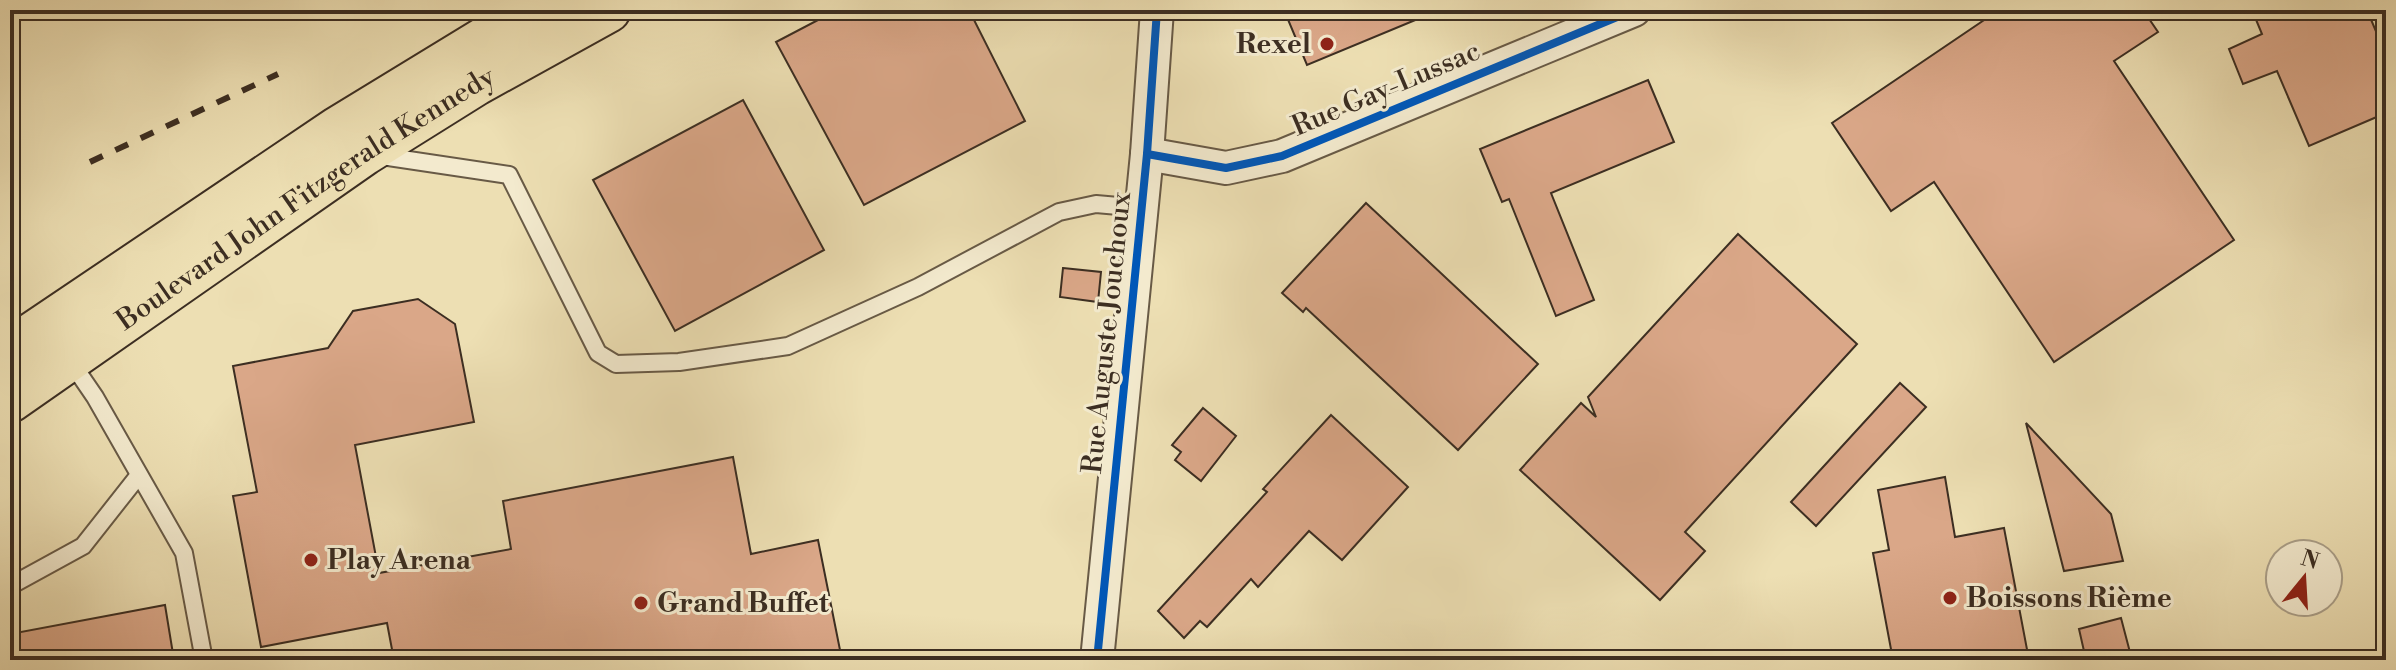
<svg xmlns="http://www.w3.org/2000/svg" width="2396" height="670" font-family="'Libre Bodoni',serif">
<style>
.building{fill:#daa788;stroke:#3c2e22;stroke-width:2}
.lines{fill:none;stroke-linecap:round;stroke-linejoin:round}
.service-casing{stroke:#685a46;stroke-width:20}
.minor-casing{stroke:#685a46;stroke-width:36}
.primary-casing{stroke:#3c2e22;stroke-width:48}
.service{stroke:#f3eace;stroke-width:16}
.minor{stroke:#f3eace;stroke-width:32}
.primary{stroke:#eddfb3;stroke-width:44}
.rail{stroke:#3c2e22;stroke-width:6;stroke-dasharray:14 14;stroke-linecap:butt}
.cycleway-casing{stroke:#f3eace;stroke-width:13}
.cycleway{stroke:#0057b8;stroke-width:8}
.poi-dot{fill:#8f2418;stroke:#f3eace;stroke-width:3}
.labels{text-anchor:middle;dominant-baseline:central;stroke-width:6;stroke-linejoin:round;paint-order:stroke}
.poi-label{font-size:28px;font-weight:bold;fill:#3c2e22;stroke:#f3eace;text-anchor:start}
.street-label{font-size:28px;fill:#3c2e22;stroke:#f3eace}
</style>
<rect width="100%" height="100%" fill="#eddfb3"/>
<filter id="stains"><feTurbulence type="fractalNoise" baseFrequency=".0025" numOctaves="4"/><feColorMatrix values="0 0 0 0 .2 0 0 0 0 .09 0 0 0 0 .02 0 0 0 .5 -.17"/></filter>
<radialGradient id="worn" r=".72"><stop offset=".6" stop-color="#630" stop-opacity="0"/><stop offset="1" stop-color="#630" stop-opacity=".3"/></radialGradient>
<g class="building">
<path d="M 837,10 L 969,10 L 1025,121 L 864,205 L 776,42 Z"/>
<path d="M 1284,10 L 1437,10 L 1437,11 L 1307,65 Z"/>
<path d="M 1999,10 L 2143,10 L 2158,32 L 2114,61 L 2234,240 L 2054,362 L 1934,182 L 1891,211 L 1832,123 Z"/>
<path d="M 2252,10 L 2367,10 L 2386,55 L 2386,113 L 2309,146 L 2277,71 L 2243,84 L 2229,49 L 2262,34 Z"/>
<path d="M 1648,80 L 1674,142 L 1551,193 L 1594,300 L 1556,316 L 1509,199 L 1502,202 L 1480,149 Z"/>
<path d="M 743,100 L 824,250 L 675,331 L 593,180 Z"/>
<path d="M 1366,203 L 1538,364 L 1458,450 L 1306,308 L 1303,312 L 1282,293 Z"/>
<path d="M 1738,234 L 1857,344 L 1685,532 L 1705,551 L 1660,600 L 1520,470 L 1581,403 L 1596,417 L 1588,397 Z"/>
<path d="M 1063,268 L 1101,272 L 1098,302 L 1060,297 Z"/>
<path d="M 418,299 L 455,324 L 474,422 L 355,445 L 379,573 L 511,549 L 503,501 L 733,457 L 751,554 L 818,540 L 842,660 L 394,660 L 387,623 L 261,647 L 233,496 L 257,492 L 233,366 L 328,348 L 353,311 Z"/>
<path d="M 1900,383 L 1926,407 L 1816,526 L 1791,502 Z"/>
<path d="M 1203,408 L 1236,436 L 1201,481 L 1175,460 L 1181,452 L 1172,445 Z"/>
<path d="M 1331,415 L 1408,487 L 1342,560 L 1309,531 L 1258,587 L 1251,579 L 1207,627 L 1200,621 L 1184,638 L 1158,611 L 1267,492 L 1263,489 Z"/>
<path d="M 2026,423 L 2111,514 L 2123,561 L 2064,571 Z"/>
<path d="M 1945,477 L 1955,537 L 2004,528 L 2029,660 L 1893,660 L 1873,553 L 1889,550 L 1878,490 Z"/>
<path d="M 165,605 L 174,660 L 10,660 L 10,634 Z"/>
<path d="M 2121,618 L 2132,660 L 2086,660 L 2079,629 Z"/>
</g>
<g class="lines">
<defs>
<g id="service">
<path d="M 375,155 L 509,175 L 598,353 L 616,364 L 679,362 L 788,346 L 918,287 L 1059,212 L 1096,204 L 1141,208"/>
<path d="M 69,359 L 95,397 L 184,553 L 204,660"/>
<path d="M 10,586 L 83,546 L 139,475"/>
</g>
<g id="minor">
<path d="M 1147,154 L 1226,168 L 1282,156 L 1634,10"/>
<path d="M 1097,660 L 1147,154 L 1157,10"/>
</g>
<g id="primary">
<path d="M 10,350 L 338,129 L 533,10"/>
<path id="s1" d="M 10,400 L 364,153 L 476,83 L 608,10"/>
</g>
</defs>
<use href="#service" class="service-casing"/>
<use href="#minor" class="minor-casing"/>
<use href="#primary" class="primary-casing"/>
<use href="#service" class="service"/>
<use href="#minor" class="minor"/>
<use href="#primary" class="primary"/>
<path class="rail" d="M 90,162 L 278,74"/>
<defs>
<g id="cycleway">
<path d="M 1147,154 L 1226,168 L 1282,156 L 1634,10"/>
<path d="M 1097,660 L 1147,154 L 1157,10"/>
</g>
</defs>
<use href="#cycleway" class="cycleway-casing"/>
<use href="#cycleway" class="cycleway"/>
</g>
<g class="poi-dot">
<circle cx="1327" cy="44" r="8"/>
<circle cx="311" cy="560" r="8"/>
<circle cx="1950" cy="598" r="8"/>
<circle cx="641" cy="603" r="8"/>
</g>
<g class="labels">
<g class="poi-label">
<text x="1311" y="44" text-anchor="end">Rexel</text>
<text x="327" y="560">Play Arena</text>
<text x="1966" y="598">Boissons Rième</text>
<text x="657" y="603">Grand Buffet</text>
</g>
<g class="street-label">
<text transform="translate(1386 89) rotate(-23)">Rue Gay-Lussac</text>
<text stroke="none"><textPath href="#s1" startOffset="358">Boulevard John Fitzgerald Kennedy</textPath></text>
<text transform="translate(1107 333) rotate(-84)">Rue Auguste Jouchoux</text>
</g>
</g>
<rect width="2396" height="670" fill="none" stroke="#eddfb3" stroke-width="40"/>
<rect x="12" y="12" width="2372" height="646" fill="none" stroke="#3c2e22" stroke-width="4"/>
<rect x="20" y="20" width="2356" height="630" fill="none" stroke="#3c2e22" stroke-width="2"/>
<g transform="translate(2304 578) rotate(18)"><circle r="38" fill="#f3eace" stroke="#aa9f89" stroke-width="2"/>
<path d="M0-6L14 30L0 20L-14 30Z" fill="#8f2418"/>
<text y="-12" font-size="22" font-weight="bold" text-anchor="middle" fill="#3c2e22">N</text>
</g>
<rect width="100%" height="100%" filter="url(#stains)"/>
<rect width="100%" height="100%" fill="url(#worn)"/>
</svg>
